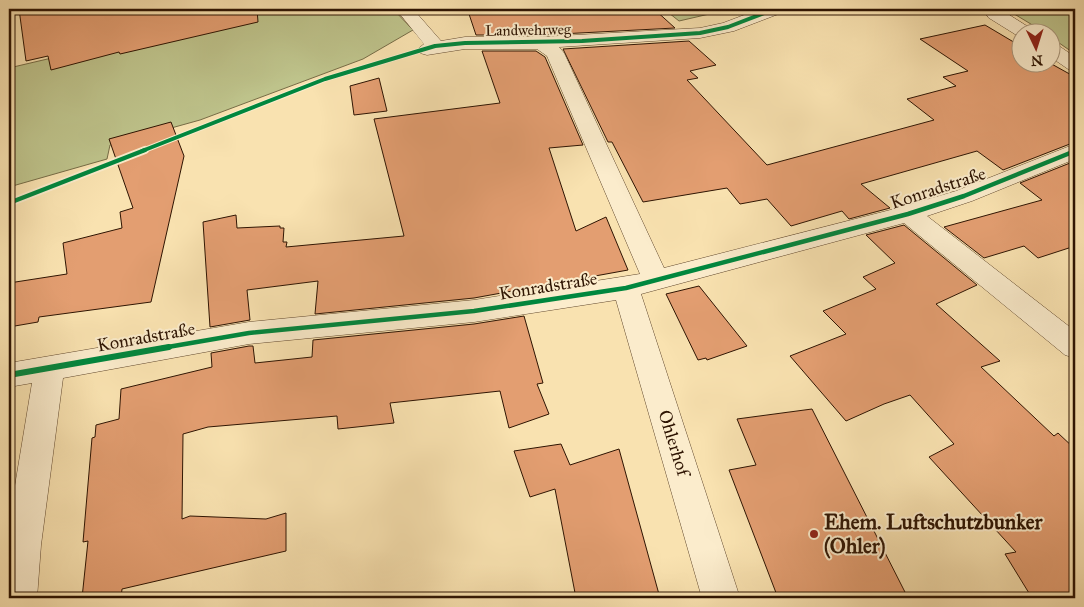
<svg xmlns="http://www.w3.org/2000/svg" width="1084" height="607" font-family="'IM FELL Great Primer',serif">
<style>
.green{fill:#bec38b;stroke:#766c46}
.building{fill:#e39e71;stroke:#2e1402}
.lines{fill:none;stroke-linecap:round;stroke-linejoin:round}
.minor-casing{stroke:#61482e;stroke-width:1}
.minor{fill:#fbeccc;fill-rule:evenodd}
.cycleway-far2-casing{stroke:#fbeccc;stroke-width:6}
.cycleway-far1-casing{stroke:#fbeccc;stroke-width:8}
.cycleway-casing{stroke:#fbeccc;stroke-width:9}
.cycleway-far2{stroke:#00873e;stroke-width:4}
.cycleway-far1{stroke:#00873e;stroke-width:4.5}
.cycleway{stroke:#00873e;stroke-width:6}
.poi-dot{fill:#8f2418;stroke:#fbeccc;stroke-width:2}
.labels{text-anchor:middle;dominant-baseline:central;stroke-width:4;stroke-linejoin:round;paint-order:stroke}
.far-street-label{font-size:15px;fill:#2e1402;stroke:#fbeccc}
.street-label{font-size:18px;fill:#2e1402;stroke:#fbeccc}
.near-poi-label{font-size:21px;font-weight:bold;fill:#2e1402;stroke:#fbeccc;text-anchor:start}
</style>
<rect width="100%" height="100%" fill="#f9e2b0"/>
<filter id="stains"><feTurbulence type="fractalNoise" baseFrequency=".004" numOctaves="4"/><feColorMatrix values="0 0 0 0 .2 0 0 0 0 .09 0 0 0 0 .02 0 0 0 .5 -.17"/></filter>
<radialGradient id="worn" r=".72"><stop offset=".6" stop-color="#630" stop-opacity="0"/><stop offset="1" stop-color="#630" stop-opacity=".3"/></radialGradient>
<g class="green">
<path d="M 261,9 L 393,9 L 413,30 L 363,59 L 200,120 L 110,145 L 107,159 L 9,187 L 9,68 Z"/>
<path d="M 605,9 L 731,9 L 679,21 L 664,9 L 618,19 Z"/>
<path d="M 1006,9 L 1075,9 L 1075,54 L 1052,38 L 1052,32 L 1044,32 Z"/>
</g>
<g class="building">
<path d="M 19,9 L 257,9 L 258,22 L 120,54 L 119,52 L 51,70 L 48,56 L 26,61 Z"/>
<path d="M 497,9 L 654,9 L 675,28 L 541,35 L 476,35 L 468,11 Z"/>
<path d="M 985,25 L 1022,47 L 1022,62 L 1048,62 L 1075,77 L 1075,142 L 1003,170 L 977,151 L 861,184 L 890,208 L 849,219 L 842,211 L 791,226 L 767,199 L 740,204 L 727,188 L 643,202 L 612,142 L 608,142 L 563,49 L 689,41 L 716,65 L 690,71 L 698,78 L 687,80 L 767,165 L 934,120 L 907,99 L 956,86 L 943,77 L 968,71 L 920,39 Z"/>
<path d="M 482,51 L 536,51 L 545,57 L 583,145 L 549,148 L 576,231 L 606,217 L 628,270 L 474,298 L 315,314 L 318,281 L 247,290 L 250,320 L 210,327 L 203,222 L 236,215 L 237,228 L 280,226 L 280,228 L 284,228 L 283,242 L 287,242 L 286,247 L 404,236 L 374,119 L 500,103 Z"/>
<path d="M 379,78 L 387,111 L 354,115 L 350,86 Z"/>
<path d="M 171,122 L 184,156 L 151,302 L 39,317 L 38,322 L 9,327 L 9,283 L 67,274 L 63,243 L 122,228 L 120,212 L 133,208 L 109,139 Z"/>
<path d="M 1075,161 L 1075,246 L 1038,258 L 1024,246 L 984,258 L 944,227 L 1042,200 L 1020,183 Z"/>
<path d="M 904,225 L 977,285 L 936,304 L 1000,361 L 981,367 L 1054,436 L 1058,433 L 1075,449 L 1075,598 L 1032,598 L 1005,554 L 1016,552 L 929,457 L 954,444 L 910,395 L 884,404 L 846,421 L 790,356 L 846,334 L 823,311 L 876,289 L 863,277 L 895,263 L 866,235 Z"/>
<path d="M 699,286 L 747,346 L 707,360 L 706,358 L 698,360 L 666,294 Z"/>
<path d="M 524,316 L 543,383 L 537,384 L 549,414 L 509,428 L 500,391 L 390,403 L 394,423 L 338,429 L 337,416 L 208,427 L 183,434 L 182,519 L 190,516 L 266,519 L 286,513 L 286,551 L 122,589 L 121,598 L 82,598 L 88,541 L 83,542 L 92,438 L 95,437 L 96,425 L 119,419 L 121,389 L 212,367 L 211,353 L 249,346 L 253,346 L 255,363 L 312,357 L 313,340 L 474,324 Z"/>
<path d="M 812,409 L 908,598 L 778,598 L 729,470 L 756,465 L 737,419 Z"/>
<path d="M 561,444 L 570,465 L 619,449 L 660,598 L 576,598 L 555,489 L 530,497 L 514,451 Z"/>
</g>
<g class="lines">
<defs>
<g id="minor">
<path d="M 396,9 L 413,9 L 441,41 L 465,37 L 541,37 L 700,28 L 723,23 L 760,9 L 783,9 L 781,13 L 734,31 L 700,38 L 559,47 L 564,53 L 664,268 L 902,207 L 956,191 L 1075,144 L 1075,159 L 972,201 L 927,216 L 1075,331 L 1075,358 L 1065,355 L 904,223 L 641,294 L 740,598 L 702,598 L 616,300 L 474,322 L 249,344 L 63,378 L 41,545 L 37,598 L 9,598 L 9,522 L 32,383 L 9,387 L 9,363 L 249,322 L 474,300 L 640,274 L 547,56 L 537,49 L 465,49 L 427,55 L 420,53 L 418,49 L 424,44 Z"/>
<path d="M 982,9 L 1000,9 L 1030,28 L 1033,32 L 1022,32 L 1022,37 L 1018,36 L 989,18 Z"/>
<path d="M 1052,44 L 1059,46 L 1075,57 L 1075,71 L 1068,69 L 1052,58 Z"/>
</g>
</defs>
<use href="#minor" class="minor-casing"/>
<use href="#minor" class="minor"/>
<defs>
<path id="cycleway-far2" d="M 142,151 L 325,79 L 435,46 L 465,43 L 582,41 L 700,33 L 728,27 L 775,9"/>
<g id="cycleway-far1">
<path d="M 9,203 L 145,150"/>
<path d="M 162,348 L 249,333 L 474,311 L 626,288 L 908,214 L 964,196 L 1075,151"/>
</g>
<path id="cycleway" d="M 9,375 L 169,347"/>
</defs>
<use href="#cycleway-far2" class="cycleway-far2-casing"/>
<use href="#cycleway-far1" class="cycleway-far1-casing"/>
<use href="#cycleway" class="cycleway-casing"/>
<use href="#cycleway-far2" class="cycleway-far2"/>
<use href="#cycleway-far1" class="cycleway-far1"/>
<use href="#cycleway" class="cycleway"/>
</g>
<circle class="poi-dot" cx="814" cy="534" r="5"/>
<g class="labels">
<g class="far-street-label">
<text transform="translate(528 30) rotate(-1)">Landwehrweg</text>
</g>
<g class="street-label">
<text transform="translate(938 188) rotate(-18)">Konradstraße</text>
<text transform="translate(548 286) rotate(-9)">Konradstraße</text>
<text transform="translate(146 337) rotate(-10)">Konradstraße</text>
<text transform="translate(674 443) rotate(73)">Ohlerhof</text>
</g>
<g class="near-poi-label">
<text x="824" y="522">Ehem. Luftschutzbunker<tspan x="824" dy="24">(Ohler)</tspan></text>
</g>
</g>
<rect width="1084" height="607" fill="none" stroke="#f9e2b0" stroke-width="30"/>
<rect x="10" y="10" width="1064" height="587" fill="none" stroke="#2e1402" stroke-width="2.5"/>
<rect x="15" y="15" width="1054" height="577" fill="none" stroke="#2e1402"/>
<g transform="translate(1036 48) rotate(176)"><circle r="24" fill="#fbeccc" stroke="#a9967b"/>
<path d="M0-4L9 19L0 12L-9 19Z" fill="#8f2418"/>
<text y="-8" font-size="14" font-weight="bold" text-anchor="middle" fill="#2e1402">N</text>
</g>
<rect width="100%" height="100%" filter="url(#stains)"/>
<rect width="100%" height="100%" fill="url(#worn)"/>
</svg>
